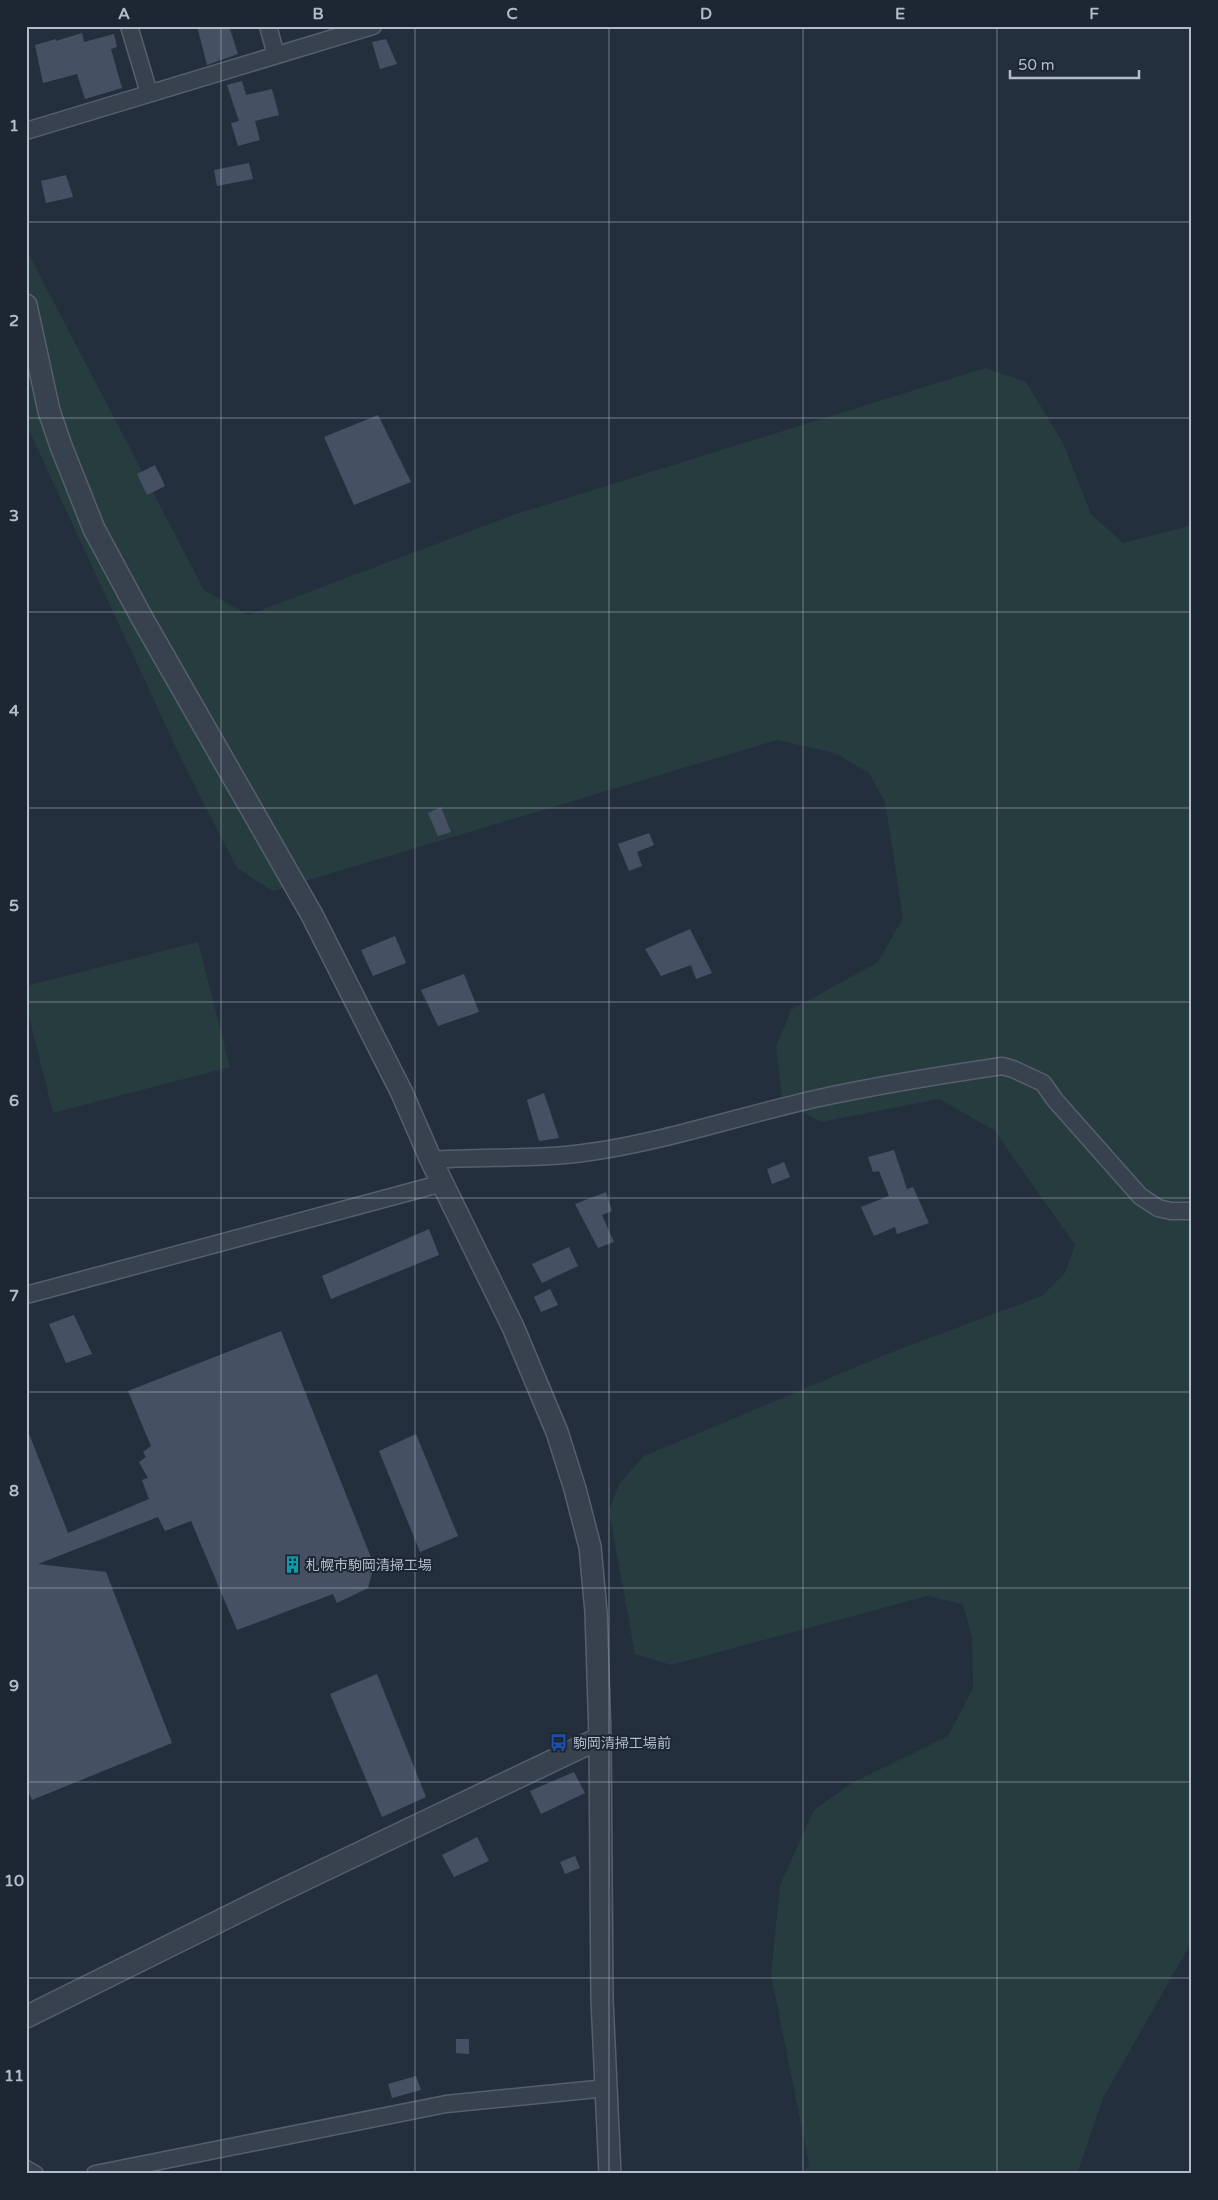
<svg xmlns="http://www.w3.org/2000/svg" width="1218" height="2200" font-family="'Varela Round','Noto Sans JP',sans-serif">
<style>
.green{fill:#263c3f}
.building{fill:#455162}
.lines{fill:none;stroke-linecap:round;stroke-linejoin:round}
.minor-casing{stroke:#565f6c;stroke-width:19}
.tertiary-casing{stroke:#565f6c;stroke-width:24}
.minor{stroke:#38414e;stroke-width:16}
.tertiary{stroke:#38414e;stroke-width:21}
.grid{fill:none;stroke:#b4bcc9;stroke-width:1;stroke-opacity:0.55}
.labels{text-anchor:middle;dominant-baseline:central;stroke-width:4;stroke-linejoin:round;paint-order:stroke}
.poi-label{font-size:14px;fill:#b4bcc9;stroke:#1d2633;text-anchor:start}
.neatline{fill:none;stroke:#b4bcc9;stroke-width:2}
.grid-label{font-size:16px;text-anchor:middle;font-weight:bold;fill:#b4bcc9}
</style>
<rect width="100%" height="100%" fill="#242f3e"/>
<g class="green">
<path d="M 26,249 L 204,590 L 248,615 L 513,515 L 985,368 L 1026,382 L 1063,443 L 1091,514 L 1123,543 L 1192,525 L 1192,1941 L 1103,2098 L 1077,2174 L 803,2174 L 809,2164 L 771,1975 L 780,1885 L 814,1810 L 852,1783 L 948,1736 L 973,1688 L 972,1638 L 963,1604 L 927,1596 L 671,1665 L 635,1654 L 609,1511 L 619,1484 L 644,1456 L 887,1354 L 1042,1296 L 1065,1273 L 1075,1245 L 994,1130 L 939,1099 L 821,1122 L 782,1100 L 776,1047 L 791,1010 L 878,962 L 903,918 L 885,802 L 869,773 L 835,753 L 777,740 L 272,891 L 237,868 L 186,769 L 26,424 Z"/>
<path d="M 198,942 L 230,1067 L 53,1113 L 26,1004 L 26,986 Z"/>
</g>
<g class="building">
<path d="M 197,26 L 229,26 L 238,54 L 207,65 Z"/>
<path d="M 82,33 L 84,42 L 114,34 L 117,47 L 111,49 L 122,88 L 85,99 L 77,74 L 43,83 L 35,45 L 56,39 L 56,41 Z"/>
<path d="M 386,39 L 397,64 L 380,69 L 372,42 Z"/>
<path d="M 242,81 L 246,95 L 272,89 L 279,115 L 255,121 L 260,140 L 238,146 L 231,123 L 239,121 L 227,85 Z"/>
<path d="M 249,163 L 253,179 L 217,186 L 214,170 Z"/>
<path d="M 66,175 L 73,197 L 46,203 L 41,181 Z"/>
<path d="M 378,415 L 411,482 L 354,505 L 324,437 Z"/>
<path d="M 155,465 L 165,486 L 147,495 L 137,474 Z"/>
<path d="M 441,807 L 451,832 L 438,836 L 428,813 Z"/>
<path d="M 649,833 L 654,845 L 637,852 L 642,866 L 629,871 L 618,844 Z"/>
<path d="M 690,929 L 712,973 L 696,979 L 691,965 L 661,976 L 645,949 Z"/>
<path d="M 395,936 L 406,963 L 373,976 L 361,950 Z"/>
<path d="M 464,974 L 479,1012 L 438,1026 L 421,990 Z"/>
<path d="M 544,1093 L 559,1138 L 539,1141 L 527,1100 Z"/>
<path d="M 894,1150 L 907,1189 L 913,1187 L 929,1223 L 897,1234 L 895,1227 L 874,1236 L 861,1207 L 889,1196 L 879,1171 L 873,1172 L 868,1157 Z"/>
<path d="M 784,1162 L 790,1177 L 772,1184 L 767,1169 Z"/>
<path d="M 606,1192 L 612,1211 L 602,1215 L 614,1242 L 598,1248 L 575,1204 Z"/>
<path d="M 429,1229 L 439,1255 L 331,1299 L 322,1276 Z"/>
<path d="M 569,1247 L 578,1266 L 542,1283 L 532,1264 Z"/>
<path d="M 550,1289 L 558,1305 L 541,1312 L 534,1297 Z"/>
<path d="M 74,1315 L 92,1354 L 66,1363 L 49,1324 Z"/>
<path d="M 281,1331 L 374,1565 L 368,1588 L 337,1603 L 333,1594 L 237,1630 L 191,1521 L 165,1531 L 158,1517 L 38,1564 L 106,1572 L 172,1743 L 32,1800 L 26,1787 L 26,1426 L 68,1533 L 149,1499 L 142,1480 L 148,1478 L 139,1462 L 146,1457 L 143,1452 L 151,1446 L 128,1391 Z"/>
<path d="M 416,1434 L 458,1536 L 420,1552 L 379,1451 Z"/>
<path d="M 377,1674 L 426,1797 L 382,1817 L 330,1694 Z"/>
<path d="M 574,1772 L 585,1793 L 541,1814 L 530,1791 Z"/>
<path d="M 477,1837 L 489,1861 L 454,1877 L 442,1855 Z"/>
<path d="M 575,1856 L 580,1868 L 565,1874 L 560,1862 Z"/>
<path d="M 456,2039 L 469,2039 L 469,2054 L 456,2053 Z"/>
<path d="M 416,2076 L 421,2090 L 392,2098 L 388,2084 Z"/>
</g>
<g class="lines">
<defs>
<g id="minor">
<path d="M 129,26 L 149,93"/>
<path d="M 268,26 L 276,55"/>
<path d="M 26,131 L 373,26"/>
<path d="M 431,1160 C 484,1156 538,1160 590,1152 C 667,1141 742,1115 819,1098 C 879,1085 941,1075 1002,1066 L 1013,1069 L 1043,1083 L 1055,1100 L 1140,1196 L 1158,1208 L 1171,1211 L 1192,1211"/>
<path d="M 26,1295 L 443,1183"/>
<path d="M 26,2169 L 35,2174"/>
<path d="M 95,2174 L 446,2104 L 607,2088"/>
</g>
<g id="tertiary">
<path d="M 26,305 L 49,411 L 61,446 L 94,529 L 142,618 L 312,915 L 402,1093 L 431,1160 L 513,1327 L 557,1432 L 575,1489 L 590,1547 L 596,1612 L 600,1738 L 602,1999 L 610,2174"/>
<path d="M 26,2017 L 274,1894 L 600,1738"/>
</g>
</defs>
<use href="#minor" class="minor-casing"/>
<use href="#tertiary" class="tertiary-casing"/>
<use href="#minor" class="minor"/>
<use href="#tertiary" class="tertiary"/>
</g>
<path class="grid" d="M 221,26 L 221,2174M 415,26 L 415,2174M 609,26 L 609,2174M 803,26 L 803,2174M 997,26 L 997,2174M 26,222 L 1192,222M 26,418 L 1192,418M 26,612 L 1192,612M 26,808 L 1192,808M 26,1002 L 1192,1002M 26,1198 L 1192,1198M 26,1392 L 1192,1392M 26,1588 L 1192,1588M 26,1782 L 1192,1782M 26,1978 L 1192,1978"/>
<defs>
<symbol id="building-bare" viewBox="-9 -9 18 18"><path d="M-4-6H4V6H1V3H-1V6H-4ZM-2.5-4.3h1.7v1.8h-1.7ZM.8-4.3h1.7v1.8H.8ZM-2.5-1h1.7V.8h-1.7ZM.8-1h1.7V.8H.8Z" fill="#0f9aa8" stroke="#1d2633" stroke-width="2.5" paint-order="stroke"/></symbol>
<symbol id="bus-bare" viewBox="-9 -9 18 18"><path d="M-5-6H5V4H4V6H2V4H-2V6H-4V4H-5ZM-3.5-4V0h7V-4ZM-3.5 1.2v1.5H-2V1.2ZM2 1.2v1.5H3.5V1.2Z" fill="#1a4fb4" stroke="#1d2633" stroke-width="2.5" paint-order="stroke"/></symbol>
</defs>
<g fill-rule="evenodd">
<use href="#building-bare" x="280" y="1552" width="25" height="25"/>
<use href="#bus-bare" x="546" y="1730" width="25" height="25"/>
</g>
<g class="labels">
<g class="poi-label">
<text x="306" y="1565">札幌市駒岡清掃工場</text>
<text x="573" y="1743">駒岡清掃工場前</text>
</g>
</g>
<rect width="1218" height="2200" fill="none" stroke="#1d2633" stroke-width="55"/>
<path d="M1010 70v8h129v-8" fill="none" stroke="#b4bcc9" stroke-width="2.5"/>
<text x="1018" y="70" font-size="15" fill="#b4bcc9" stroke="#1d2633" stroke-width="4" paint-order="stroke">50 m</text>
<rect x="28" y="28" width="1162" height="2144" class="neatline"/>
<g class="grid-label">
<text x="124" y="19">A</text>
<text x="318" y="19">B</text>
<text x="512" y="19">C</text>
<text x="706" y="19">D</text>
<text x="900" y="19">E</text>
<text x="1094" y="19">F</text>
<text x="14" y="131">1</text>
<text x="14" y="326">2</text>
<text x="14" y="521">3</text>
<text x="14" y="716">4</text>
<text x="14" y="911">5</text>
<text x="14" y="1106">6</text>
<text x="14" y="1301">7</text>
<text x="14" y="1496">8</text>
<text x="14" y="1691">9</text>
<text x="14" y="1886">10</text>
<text x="14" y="2081">11</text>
</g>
</svg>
